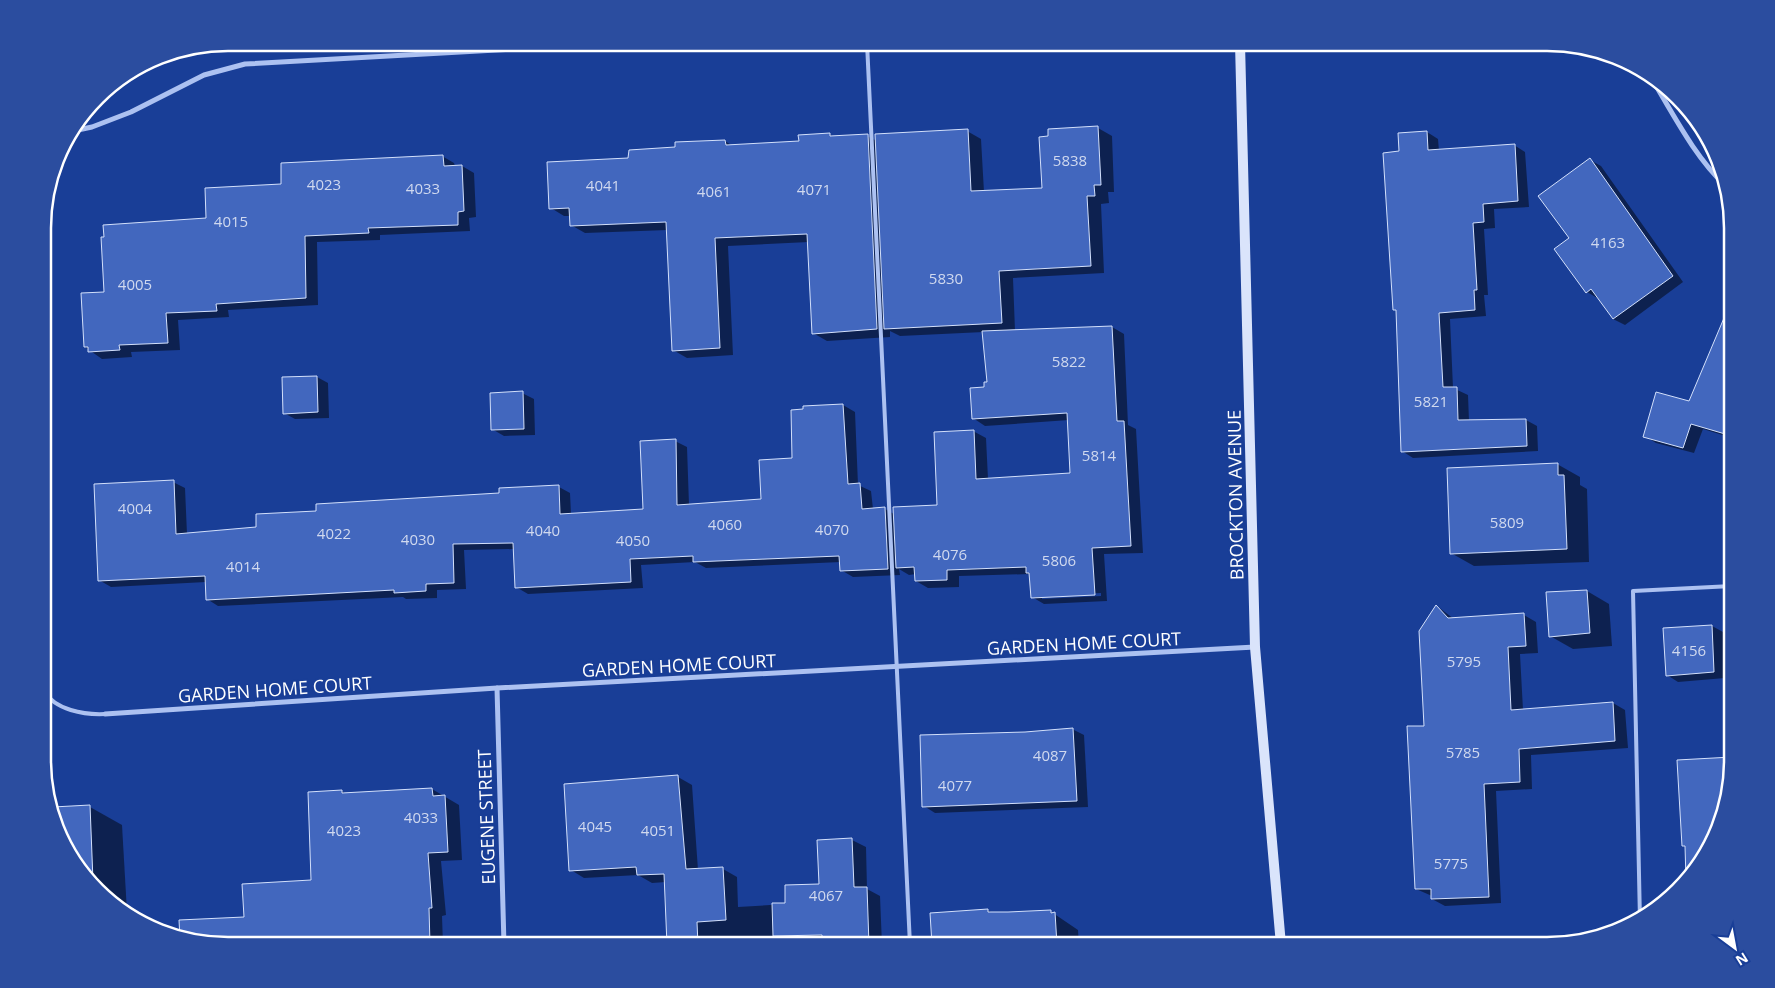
<svg xmlns="http://www.w3.org/2000/svg" width="1775" height="988" font-family="'Open Sans',sans-serif">
<style>
.shadow{fill:#0007;fill-rule:evenodd}
.building{fill:#4267be;stroke:#d3e0fb}
.lines{fill:none;stroke-linecap:round;stroke-linejoin:round}
.service{stroke:#acc1f1;stroke-width:4}
.minor{stroke:#acc1f1;stroke-width:5}
.secondary{stroke:#dae4fb;stroke-width:10}
.labels{text-anchor:middle;dominant-baseline:central;stroke-width:4;stroke-linejoin:round;paint-order:stroke}
.number-label{font-size:15px;fill:#d0d9ef}
.street-label{font-size:18px;fill:#fff;stroke:#193e97}
.rim{fill:none;stroke:#fff;stroke-width:2.5}
</style>
<rect width="100%" height="100%" fill="#193e97"/>
<g class="shadow">
<path d="M 1098,128 L 1112,136 L 1114,192 L 1108,192 L 1109,203 L 1101,204 L 1104,273 L 1013,278 L 1015,331 L 1112,327 L 1124,334 L 1128,425 L 1136,429 L 1143,553 L 1104,554 L 1107,601 L 1044,604 L 1032,597 L 1030,574 L 959,576 L 959,587 L 928,588 L 916,581 L 916,574 L 909,575 L 899,569 L 900,575 L 853,577 L 841,570 L 841,562 L 706,568 L 695,562 L 641,565 L 643,588 L 528,594 L 516,587 L 515,549 L 464,550 L 466,589 L 437,590 L 437,598 L 406,599 L 403,597 L 218,606 L 207,599 L 206,582 L 111,587 L 99,580 L 173,482 L 185,488 L 187,534 L 258,529 L 317,512 L 559,487 L 570,493 L 571,514 L 644,510 L 675,441 L 687,447 L 689,505 L 763,500 L 794,459 L 804,407 L 843,405 L 855,412 L 858,485 L 871,491 L 873,509 L 885,509 L 894,514 L 939,506 L 973,431 L 986,438 L 988,479 L 1071,474 L 1069,420 L 985,426 L 973,418 L 988,383 L 984,332 L 900,336 L 890,331 L 890,337 L 827,341 L 813,333 L 809,242 L 728,246 L 733,355 L 687,358 L 673,350 L 668,230 L 585,233 L 571,225 L 571,216 L 564,216 L 551,208 L 629,159 L 725,141 L 733,146 L 800,142 L 829,134 L 834,137 L 867,136 L 877,141 L 967,131 L 981,139 L 984,192 L 1043,189 ZM 1101,593 L 1101,596 L 1042,599 L 1042,596 Z"/>
<path d="M 1427,132 L 1438,139 L 1439,151 L 1514,145 L 1525,152 L 1529,207 L 1494,209 L 1495,228 L 1484,229 L 1488,295 L 1484,295 L 1486,316 L 1450,319 L 1453,388 L 1468,395 L 1469,421 L 1526,420 L 1537,426 L 1538,451 L 1413,458 L 1402,451 L 1400,152 Z"/>
<path d="M 442,156 L 454,163 L 455,166 L 462,166 L 474,173 L 476,217 L 469,218 L 470,231 L 380,235 L 380,240 L 317,242 L 318,305 L 228,310 L 229,317 L 178,320 L 180,350 L 131,352 L 132,357 L 102,359 L 85,347 L 105,293 L 207,219 L 283,185 Z"/>
<path d="M 1590,160 L 1601,166 L 1683,282 L 1625,325 L 1613,319 L 1599,299 L 1587,292 L 1571,239 Z"/>
<path d="M 1724,321 L 1732,324 L 1732,438 L 1703,429 L 1694,453 L 1656,443 L 1645,436 L 1689,403 Z"/>
<path d="M 317,377 L 328,383 L 329,418 L 295,419 L 284,413 Z"/>
<path d="M 522,393 L 534,399 L 535,435 L 504,436 L 492,429 Z"/>
<path d="M 1557,464 L 1580,477 L 1580,485 L 1587,489 L 1589,562 L 1474,566 L 1451,553 Z"/>
<path d="M 1587,591 L 1609,604 L 1612,646 L 1573,649 L 1550,636 Z"/>
<path d="M 1437,606 L 1454,619 L 1524,615 L 1536,622 L 1538,653 L 1520,654 L 1523,710 L 1613,703 L 1625,710 L 1628,748 L 1531,755 L 1532,789 L 1496,791 L 1501,903 L 1445,906 L 1432,899 L 1432,896 L 1416,889 L 1425,727 Z"/>
<path d="M 1712,626 L 1723,632 L 1725,678 L 1678,682 L 1667,675 Z"/>
<path d="M 1724,698 L 1732,698 L 1732,772 L 1708,852 L 1697,866 L 1687,860 L 1687,848 L 1683,845 L 1728,758 Z"/>
<path d="M 1072,729 L 1084,735 L 1088,807 L 935,813 L 924,806 Z"/>
<path d="M 678,777 L 692,785 L 698,870 L 723,869 L 737,877 L 738,907 L 786,904 L 820,885 L 818,841 L 852,840 L 866,847 L 867,889 L 880,896 L 882,945 L 823,945 L 823,942 L 774,945 L 668,945 L 666,882 L 652,883 L 638,875 L 584,878 L 571,870 L 565,785 Z"/>
<path d="M 432,789 L 459,805 L 462,860 L 441,861 L 446,915 L 442,916 L 443,945 L 228,945 L 245,918 L 313,881 L 342,791 L 346,794 Z"/>
<path d="M 90,807 L 122,825 L 127,912 L 74,863 L 53,808 Z"/>
<path d="M 987,910 L 993,913 L 1050,911 L 1078,930 L 1079,945 L 934,945 L 932,914 Z"/>
</g>
<g class="building">
<path d="M 1098,126 L 1101,185 L 1094,185 L 1095,196 L 1087,196 L 1091,266 L 999,271 L 1002,323 L 884,329 L 875,134 L 968,129 L 971,191 L 1042,188 L 1039,137 L 1048,136 L 1048,129 Z"/>
<path d="M 1427,131 L 1428,150 L 1515,144 L 1518,201 L 1483,204 L 1484,222 L 1473,223 L 1477,290 L 1474,290 L 1475,310 L 1439,313 L 1443,387 L 1457,387 L 1458,420 L 1526,419 L 1527,446 L 1401,452 L 1396,310 L 1393,310 L 1383,153 L 1399,151 L 1398,133 Z"/>
<path d="M 830,133 L 830,136 L 868,134 L 877,329 L 812,334 L 807,234 L 715,238 L 720,348 L 672,351 L 666,222 L 570,226 L 569,208 L 549,209 L 547,162 L 628,158 L 629,150 L 675,147 L 675,142 L 725,140 L 726,145 L 799,141 L 798,135 Z"/>
<path d="M 443,155 L 444,166 L 462,165 L 464,211 L 458,212 L 458,225 L 368,228 L 369,233 L 305,236 L 306,298 L 216,304 L 217,311 L 166,313 L 168,343 L 119,345 L 120,350 L 88,352 L 88,347 L 84,347 L 81,293 L 104,292 L 101,237 L 104,237 L 103,225 L 206,218 L 205,188 L 281,184 L 281,163 Z"/>
<path d="M 1590,158 L 1673,276 L 1613,319 L 1591,289 L 1586,293 L 1554,249 L 1569,238 L 1538,196 Z"/>
<path d="M 1732,299 L 1732,436 L 1691,424 L 1683,448 L 1643,437 L 1656,392 L 1689,401 Z"/>
<path d="M 1112,326 L 1117,421 L 1124,421 L 1131,546 L 1092,548 L 1095,595 L 1031,598 L 1029,573 L 1026,573 L 1026,567 L 947,570 L 947,580 L 915,581 L 914,567 L 896,568 L 893,507 L 937,505 L 934,432 L 974,430 L 976,479 L 1070,473 L 1067,413 L 972,419 L 970,388 L 984,387 L 984,382 L 987,382 L 982,331 Z"/>
<path d="M 317,376 L 318,412 L 283,414 L 282,377 Z"/>
<path d="M 523,391 L 524,429 L 491,430 L 490,393 Z"/>
<path d="M 843,404 L 848,484 L 860,483 L 862,509 L 885,507 L 888,569 L 840,571 L 839,556 L 693,562 L 693,556 L 630,559 L 631,582 L 515,588 L 513,543 L 453,544 L 454,583 L 426,584 L 426,591 L 394,593 L 394,590 L 206,600 L 205,576 L 98,581 L 94,484 L 174,480 L 176,534 L 256,527 L 256,514 L 316,511 L 316,504 L 499,493 L 499,488 L 559,485 L 560,514 L 643,509 L 640,441 L 676,439 L 677,505 L 761,499 L 759,460 L 792,458 L 791,410 L 803,409 L 803,406 Z"/>
<path d="M 1558,463 L 1558,475 L 1564,475 L 1567,549 L 1450,554 L 1447,468 Z"/>
<path d="M 1587,590 L 1590,633 L 1549,637 L 1546,592 Z"/>
<path d="M 1436,605 L 1448,618 L 1524,613 L 1526,646 L 1508,647 L 1511,710 L 1613,702 L 1615,741 L 1519,749 L 1520,782 L 1484,784 L 1489,897 L 1431,899 L 1431,889 L 1415,889 L 1407,726 L 1424,726 L 1419,631 Z"/>
<path d="M 1712,625 L 1714,672 L 1666,676 L 1663,628 Z"/>
<path d="M 1073,728 L 1077,801 L 922,807 L 920,735 L 1025,732 Z"/>
<path d="M 1732,757 L 1732,772 L 1708,852 L 1686,880 L 1685,846 L 1682,846 L 1677,760 Z"/>
<path d="M 678,775 L 686,869 L 723,867 L 726,920 L 697,922 L 698,945 L 667,945 L 664,874 L 637,875 L 636,867 L 569,871 L 564,784 Z"/>
<path d="M 432,788 L 433,796 L 445,795 L 448,852 L 428,853 L 432,908 L 429,908 L 430,945 L 228,946 L 180,939 L 179,920 L 244,917 L 242,884 L 311,880 L 308,792 L 342,790 L 342,793 Z"/>
<path d="M 90,805 L 93,881 L 74,863 L 53,807 Z"/>
<path d="M 852,838 L 854,887 L 867,887 L 869,945 L 822,945 L 822,935 L 773,936 L 772,903 L 785,903 L 785,885 L 819,884 L 817,840 Z"/>
<path d="M 988,909 L 988,912 L 1008,912 L 1051,910 L 1051,913 L 1055,912 L 1057,945 L 932,945 L 930,913 Z"/>
</g>
<g class="lines">
<g class="service">
<path d="M 867,43 L 910,945"/>
<path d="M 44,691 C 55,710 84,715 105,714"/>
<path d="M 1640,921 L 1633,591 L 1732,586"/>
</g>
<g class="minor">
<path d="M 1652,79 C 1673,114 1696,159 1726,186"/>
<path d="M 73,131 L 92,127 L 131,112 L 204,75 L 245,64 L 621,43"/>
<path d="M 497,688 L 504,945"/>
<path d="M 105,714 L 497,688 L 1255,647"/>
</g>
<path class="secondary" d="M 1240,43 L 1255,647 L 1281,945"/>
</g>
<g class="labels">
<g class="number-label">
<text x="1070" y="160">5838</text>
<text x="324" y="184">4023</text>
<text x="603" y="185">4041</text>
<text x="423" y="188">4033</text>
<text x="814" y="189">4071</text>
<text x="714" y="191">4061</text>
<text x="231" y="221">4015</text>
<text x="1608" y="242">4163</text>
<text x="946" y="278">5830</text>
<text x="135" y="284">4005</text>
<text x="1069" y="361">5822</text>
<text x="1431" y="401">5821</text>
<text x="1099" y="455">5814</text>
<text x="135" y="508">4004</text>
<text x="1507" y="522">5809</text>
<text x="725" y="524">4060</text>
<text x="832" y="529">4070</text>
<text x="543" y="530">4040</text>
<text x="334" y="533">4022</text>
<text x="418" y="539">4030</text>
<text x="633" y="540">4050</text>
<text x="950" y="554">4076</text>
<text x="1059" y="560">5806</text>
<text x="243" y="566">4014</text>
<text x="1689" y="650">4156</text>
<text x="1464" y="661">5795</text>
<text x="1463" y="752">5785</text>
<text x="1050" y="755">4087</text>
<text x="955" y="785">4077</text>
<text x="421" y="817">4033</text>
<text x="595" y="826">4045</text>
<text x="344" y="830">4023</text>
<text x="658" y="830">4051</text>
<text x="1451" y="863">5775</text>
<text x="826" y="895">4067</text>
</g>
<g class="street-label">
<text transform="translate(1235 495) rotate(-91)">BROCKTON AVENUE</text>
<text transform="translate(1084 643) rotate(-3)">GARDEN HOME COURT</text>
<text transform="translate(679 665) rotate(-3)">GARDEN HOME COURT</text>
<text transform="translate(275 689) rotate(-4)">GARDEN HOME COURT</text>
<text transform="translate(486 817) rotate(-92)">EUGENE STREET</text>
</g>
</g>
<path d="M0 0H1775V988H0ZM228 51H1547A177 177 0 0 1 1724 228V760A177 177 0 0 1 1547 937H228A177 177 0 0 1 51 760V228A177 177 0 0 1 228 51Z" fill="#2b4d9f" fill-rule="evenodd"/>
<path class="rim" d="M228 51H1547A177 177 0 0 1 1724 228V760A177 177 0 0 1 1547 937H228A177 177 0 0 1 51 760V228A177 177 0 0 1 228 51Z"/>
<g transform="translate(1735 948) rotate(148)" stroke="#193e97" stroke-width="4" paint-order="stroke">
<path d="M0-4L9 19L0 12L-9 19Z" fill="#ffffff"/>
<text y="-8" font-size="14" font-weight="bold" text-anchor="middle" fill="#ffffff">N</text>
</g>
</svg>
